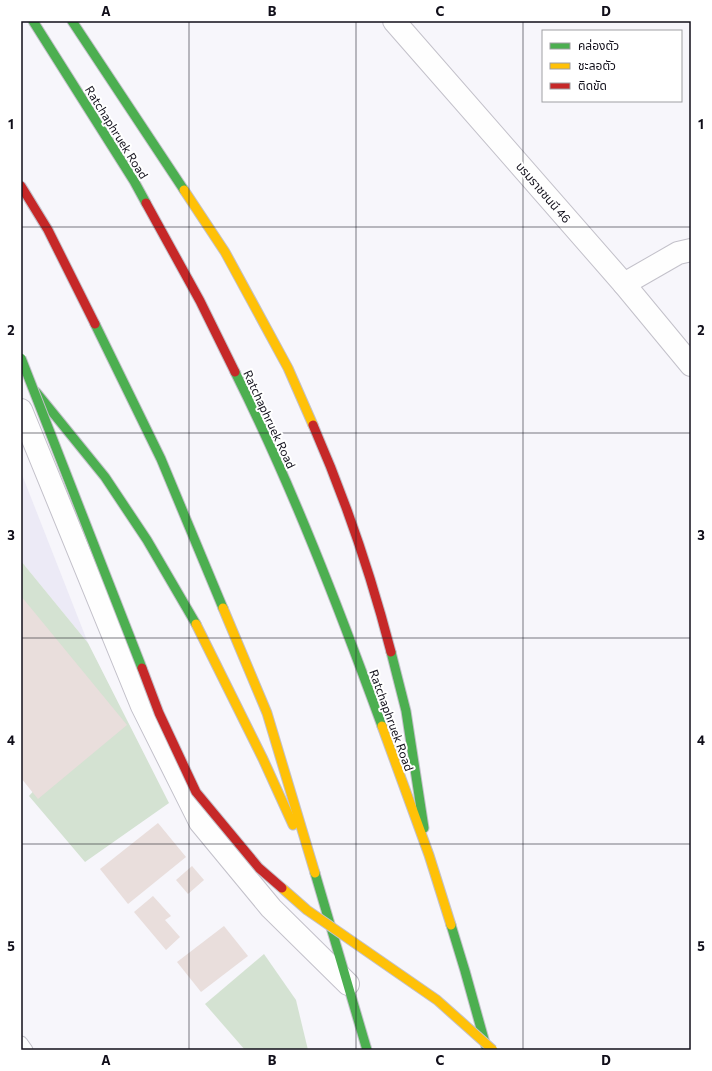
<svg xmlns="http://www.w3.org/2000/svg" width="712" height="1071" font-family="Commissioner,'Noto Sans Thai',sans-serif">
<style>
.built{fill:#eceaf6}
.green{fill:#d4e2d2}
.building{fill:#e9dedc}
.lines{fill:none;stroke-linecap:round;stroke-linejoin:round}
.lane-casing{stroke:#c3c1ca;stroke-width:15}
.street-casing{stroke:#c3c1ca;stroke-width:24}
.fast-casing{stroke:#c3c1ca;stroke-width:11}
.slow-casing{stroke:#c3c1ca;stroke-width:11}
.jam-casing{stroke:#c3c1ca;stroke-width:11}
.lane{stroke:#fefefe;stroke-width:13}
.street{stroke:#fefefe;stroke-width:22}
.fast{stroke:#4caf50;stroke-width:9}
.slow{stroke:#ffc107;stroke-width:9}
.jam{stroke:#c62828;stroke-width:9}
.fast-bridge-casing{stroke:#c3c1ca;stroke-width:11;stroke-linecap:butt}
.slow-bridge-casing{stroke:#c3c1ca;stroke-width:11;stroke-linecap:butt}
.jam-bridge-casing{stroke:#c3c1ca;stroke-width:11;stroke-linecap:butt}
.fast-bridge{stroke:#4caf50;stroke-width:9}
.slow-bridge{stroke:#ffc107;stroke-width:9}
.jam-bridge{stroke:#c62828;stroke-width:9}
.grid{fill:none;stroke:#100e19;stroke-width:1;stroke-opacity:0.55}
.labels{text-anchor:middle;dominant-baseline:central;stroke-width:4;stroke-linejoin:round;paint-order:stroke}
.street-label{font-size:12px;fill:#100e19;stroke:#fff}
.neatline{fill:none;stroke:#100e19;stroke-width:1.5}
.grid-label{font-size:13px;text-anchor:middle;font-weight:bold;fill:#100e19}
</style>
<rect width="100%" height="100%" fill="#f7f6fb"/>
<path class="built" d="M 21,472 L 88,643 L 21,561 Z"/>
<g class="green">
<path d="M 21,561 L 88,643 L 169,803 L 85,862 L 29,796 L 98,720 L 21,619 Z"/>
<path d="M 264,954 L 296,1000 L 308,1050 L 245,1050 L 205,1004 Z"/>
</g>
<g class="building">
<path d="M 21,596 L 127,725 L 38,799 L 21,778 Z"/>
<path d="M 158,823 L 186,857 L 128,904 L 100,869 Z"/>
<path d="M 192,866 L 204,880 L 188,894 L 176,880 Z"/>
<path d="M 153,896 L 171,916 L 165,920 L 180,937 L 166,950 L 134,912 Z"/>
<path d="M 224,926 L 248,956 L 201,992 L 177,962 Z"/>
</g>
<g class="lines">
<defs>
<path id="lane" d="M 21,1043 L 26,1050"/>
<g id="street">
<path d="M 394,21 L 624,284 L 691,365"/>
<path d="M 624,284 L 678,253 L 691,250"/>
<path d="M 21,410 L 142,706 L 200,822 L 271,908 L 348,984"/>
</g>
<g id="fast">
<path d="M 33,21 L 134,181 L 146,203"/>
<path d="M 72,21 L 184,190"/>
<path d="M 95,324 L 161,459 L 223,608"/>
<path d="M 235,372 C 292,486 338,606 382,726"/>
<path d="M 36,392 L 105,477 L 147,540 L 196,624"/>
<path d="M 391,652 L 406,711 L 424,828"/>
<path d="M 315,873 L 367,1050"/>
<path d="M 451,925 L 465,971 L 487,1050"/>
</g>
<g id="slow">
<path d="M 184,190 L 225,252 L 288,368 L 313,425"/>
<path d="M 223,608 L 267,713 L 315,873"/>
<path d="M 196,624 L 263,759 L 293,825"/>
<path d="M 382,726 L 429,855 L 451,925"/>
</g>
<g id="jam">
<path d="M 21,186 L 48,230 L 95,324"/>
<path d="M 146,203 L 200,301 L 235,372"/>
<path d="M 313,425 C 345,498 371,575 391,652"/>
</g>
</defs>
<use href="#lane" class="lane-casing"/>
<use href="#street" class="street-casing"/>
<use href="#fast" class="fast-casing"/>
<use href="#slow" class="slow-casing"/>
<use href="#jam" class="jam-casing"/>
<use href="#lane" class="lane"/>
<use href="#street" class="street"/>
<use href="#fast" class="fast"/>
<use href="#slow" class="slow"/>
<use href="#jam" class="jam"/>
<defs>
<path id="fast-bridge" d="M 21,358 L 142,668"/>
<path id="slow-bridge" d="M 282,888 L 307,910 L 437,1000 L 493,1050"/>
<path id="jam-bridge" d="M 142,668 L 159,713 L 196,792 L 259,868 L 282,888"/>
</defs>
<use href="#fast-bridge" class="fast-bridge-casing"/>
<use href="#slow-bridge" class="slow-bridge-casing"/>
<use href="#jam-bridge" class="jam-bridge-casing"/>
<use href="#fast-bridge" class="fast-bridge"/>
<use href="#slow-bridge" class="slow-bridge"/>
<use href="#jam-bridge" class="jam-bridge"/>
</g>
<path class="grid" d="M 189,21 L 189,1050M 356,21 L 356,1050M 523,21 L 523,1050M 21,227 L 691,227M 21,433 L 691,433M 21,638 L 691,638M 21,844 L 691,844"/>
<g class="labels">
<g class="street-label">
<text transform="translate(117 132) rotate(58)">Ratchaphruek Road</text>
<text transform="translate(544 192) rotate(49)">บรมราชชนนี 46</text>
<text transform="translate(270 419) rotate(65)">Ratchaphruek Road</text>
<text transform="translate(392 720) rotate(70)">Ratchaphruek Road</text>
</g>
</g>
<rect width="712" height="1071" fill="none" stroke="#ffffff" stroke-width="44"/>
<rect x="542" y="30" width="140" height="72" fill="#ffffff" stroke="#9f9fa3"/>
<rect x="550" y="43" width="20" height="6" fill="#4caf50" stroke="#9f9fa3"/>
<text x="578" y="50" font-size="12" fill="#100e19">คล่องตัว</text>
<rect x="550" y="63" width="20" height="6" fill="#ffc107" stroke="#9f9fa3"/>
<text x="578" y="70" font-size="12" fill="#100e19">ชะลอตัว</text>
<rect x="550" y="83" width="20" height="6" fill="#c62828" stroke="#9f9fa3"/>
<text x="578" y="90" font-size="12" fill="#100e19">ติดขัด</text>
<rect x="22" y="22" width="668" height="1027" class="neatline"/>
<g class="grid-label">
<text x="106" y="16">A</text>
<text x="272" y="16">B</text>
<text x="440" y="16">C</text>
<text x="606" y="16">D</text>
<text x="11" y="129">1</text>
<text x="701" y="129">1</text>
<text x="11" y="335">2</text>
<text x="701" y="335">2</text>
<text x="11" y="540">3</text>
<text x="701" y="540">3</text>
<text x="11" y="745">4</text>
<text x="701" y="745">4</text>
<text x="11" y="951">5</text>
<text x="701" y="951">5</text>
<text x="106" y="1065">A</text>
<text x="272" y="1065">B</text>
<text x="440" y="1065">C</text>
<text x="606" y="1065">D</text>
</g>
</svg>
